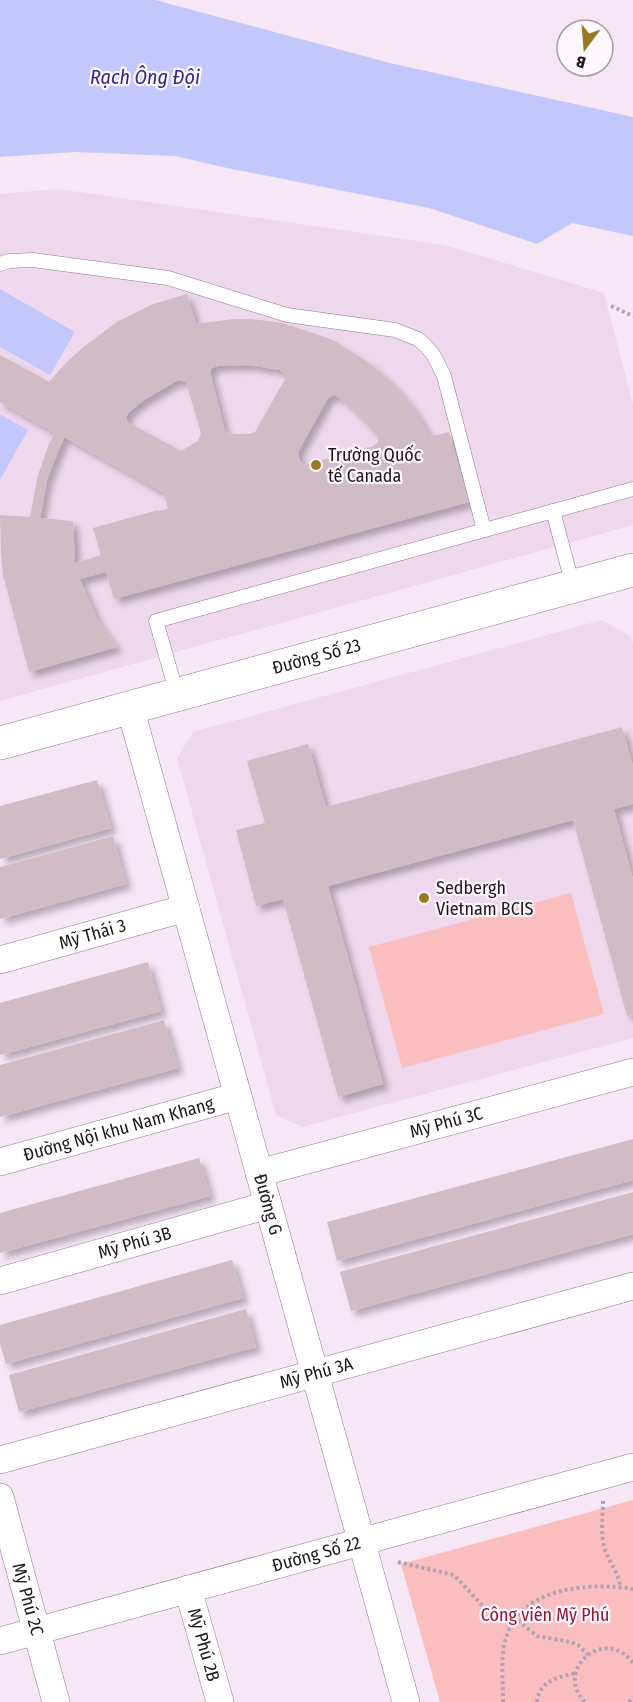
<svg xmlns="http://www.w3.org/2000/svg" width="633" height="1702" font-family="'Fira Sans Condensed',sans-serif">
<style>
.built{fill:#efd8ed}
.green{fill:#fabebf}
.water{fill:#c3c8fc}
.building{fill:#d1bbc4;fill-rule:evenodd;filter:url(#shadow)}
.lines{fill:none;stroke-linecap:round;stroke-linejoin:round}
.lane-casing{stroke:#8c7d8b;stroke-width:15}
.street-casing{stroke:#8c7d8b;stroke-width:28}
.secondary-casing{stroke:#8c7d8b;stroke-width:34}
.path{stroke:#b1a3b0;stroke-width:4;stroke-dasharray:3 3;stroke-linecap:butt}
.lane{stroke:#fff;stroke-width:14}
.street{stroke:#fff;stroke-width:27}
.secondary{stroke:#fff;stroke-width:33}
.poi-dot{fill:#997a24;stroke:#fef7fd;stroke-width:2}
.labels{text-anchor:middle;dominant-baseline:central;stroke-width:4.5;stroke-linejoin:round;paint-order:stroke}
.poi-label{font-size:18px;fill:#1e181d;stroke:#fef7fd;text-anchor:start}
.street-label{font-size:18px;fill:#1e181d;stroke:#fef7fd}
.park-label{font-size:18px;fill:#8f1830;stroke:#fef7fd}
.water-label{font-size:20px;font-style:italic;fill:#332887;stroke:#fef7fd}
</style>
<defs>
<filter id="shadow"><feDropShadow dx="5.5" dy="5.5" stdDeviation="3" flood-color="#0004"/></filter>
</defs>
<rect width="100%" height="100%" fill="#f7e6f6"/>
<g class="built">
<path d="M 58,189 L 445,245 L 604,293 L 633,404 L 633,525 L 0,701 L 0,194 Z"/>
<path d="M 602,620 L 631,637 L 633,643 L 633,1038 L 302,1127 L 276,1115 L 177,758 L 193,732 Z"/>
</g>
<g class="green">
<path d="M 571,893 L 604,1014 L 402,1068 L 369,947 Z"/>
<path d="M 633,1500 L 633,1702 L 440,1702 L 401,1564 Z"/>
</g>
<g class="water">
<path d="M 0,0 L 155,0 L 390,63 L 633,117 L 633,236 L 572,223 L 537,244 L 429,208 L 227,168 L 175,156 L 75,152 L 0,157 Z"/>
<path d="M 0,289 L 75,332 L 50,375 L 0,347 Z"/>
<path d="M 0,414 L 28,430 L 0,480 Z"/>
</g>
<g class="building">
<path d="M 187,294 L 196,324 L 233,319 L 252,319 L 283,323 L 333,340 L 372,365 L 394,385 L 414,409 L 430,437 L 449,432 L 469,502 L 114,599 L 106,572 L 80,579 L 98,621 L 117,647 L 29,672 L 3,575 L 1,553 L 0,515 L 30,517 L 38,475 L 49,444 L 55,433 L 0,402 L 0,355 L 49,382 L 65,364 L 82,348 L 117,322 L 153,304 ZM 249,365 L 280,370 L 285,374 L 285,379 L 255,432 L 250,434 L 231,434 L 225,431 L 210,372 L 212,368 L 218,366 ZM 178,380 L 186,382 L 201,433 L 198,441 L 181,451 L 129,423 L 126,419 L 128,413 L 144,400 ZM 334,395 L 340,398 L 360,416 L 378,437 L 378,442 L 374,446 L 304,465 L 300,461 L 298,452 L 328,398 ZM 64,437 L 164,493 L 168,509 L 158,511 L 158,510 L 93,528 L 101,555 L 75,563 L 73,521 L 40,518 L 47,479 Z"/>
<path d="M 622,727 L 633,766 L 633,804 L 614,809 L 633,879 L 633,1015 L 627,1016 L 573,820 L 328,886 L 383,1084 L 338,1097 L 283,899 L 256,906 L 236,830 L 265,823 L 247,761 L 308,744 L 326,807 Z"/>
<path d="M 97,780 L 111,828 L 0,859 L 0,806 Z"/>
<path d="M 113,836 L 126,884 L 0,919 L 0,867 Z"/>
<path d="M 148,962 L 161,1011 L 0,1055 L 0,1003 Z"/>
<path d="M 164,1020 L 178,1068 L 0,1117 L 0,1065 Z"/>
<path d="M 633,1139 L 633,1180 L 337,1261 L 327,1222 Z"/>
<path d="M 199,1158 L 210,1196 L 0,1253 L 0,1213 Z"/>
<path d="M 633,1192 L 633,1234 L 351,1311 L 340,1272 Z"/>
<path d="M 232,1260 L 243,1298 L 6,1364 L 0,1344 L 0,1325 Z"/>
<path d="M 246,1309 L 256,1347 L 19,1412 L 9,1375 Z"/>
</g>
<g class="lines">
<defs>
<g id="lane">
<path d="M 0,264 L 9,261 L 33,260 L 168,278 L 287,315 L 395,330 L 418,339 L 427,347 L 434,356 L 444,376 L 484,530"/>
<path d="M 553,511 L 573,586"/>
<path d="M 177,694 L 156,621 L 633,489"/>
</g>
<g id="street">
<path id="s1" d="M 130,707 L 406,1702"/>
<path id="s2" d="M 0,960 L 186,908"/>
<path id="s3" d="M 0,1162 L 238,1096"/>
<path id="s4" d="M 259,1173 L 633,1072"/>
<path id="s5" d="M 0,1281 L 268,1205"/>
<path id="s6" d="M 0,1460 L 633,1286"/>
<path id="s7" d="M 0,1497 L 56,1702"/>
<path id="s8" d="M 188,1589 L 220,1702"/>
<path id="s9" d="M 0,1641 L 633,1467"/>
</g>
<g id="secondary">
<path id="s10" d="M 0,743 L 633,570"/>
</g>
</defs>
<use href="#lane" class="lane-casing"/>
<use href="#street" class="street-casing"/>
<use href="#secondary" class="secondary-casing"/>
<g class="path">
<path d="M 611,306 L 633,316"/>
<path d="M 603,1501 C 603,1517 600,1535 605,1550 C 610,1563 618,1572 620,1586"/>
<path d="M 398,1562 L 454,1575 L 483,1606 L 516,1619 L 537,1636 L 571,1642 L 578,1645 L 588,1655"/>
<path d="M 503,1702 C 503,1681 500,1658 506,1638 C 520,1587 590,1582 633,1589"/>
<path d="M 537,1702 C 539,1681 558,1677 576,1673"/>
<path d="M 585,1702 C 553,1670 605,1625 633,1663"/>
<path d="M 629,1702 L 633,1697"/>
</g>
<use href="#lane" class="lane"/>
<use href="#street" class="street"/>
<use href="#secondary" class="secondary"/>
</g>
<g class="poi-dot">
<circle cx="316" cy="465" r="6"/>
<circle cx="424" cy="898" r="6"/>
</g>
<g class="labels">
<g class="poi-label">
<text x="328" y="455">Trường Quốc<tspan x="328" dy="21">tế Canada</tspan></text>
<text x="436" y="888">Sedbergh<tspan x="436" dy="21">Vietnam BCIS</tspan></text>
</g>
<g class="street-label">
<text stroke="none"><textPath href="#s10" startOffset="328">Đường Số 23</textPath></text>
<text stroke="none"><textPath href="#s2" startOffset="96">Mỹ Thái 3</textPath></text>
<text stroke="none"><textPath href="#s4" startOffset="194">Mỹ Phú 3C</textPath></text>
<text stroke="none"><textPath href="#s3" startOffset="123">Đường Nội khu Nam Khang</textPath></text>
<text stroke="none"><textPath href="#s1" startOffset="516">Đường G</textPath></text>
<text stroke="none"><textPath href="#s5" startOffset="140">Mỹ Phú 3B</textPath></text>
<text stroke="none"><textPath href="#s6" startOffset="328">Mỹ Phú 3A</textPath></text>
<text stroke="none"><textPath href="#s9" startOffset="328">Đường Số 22</textPath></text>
<text stroke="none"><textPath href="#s7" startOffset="106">Mỹ Phú 2C</textPath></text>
<text stroke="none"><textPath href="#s8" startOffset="58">Mỹ Phú 2B</textPath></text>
</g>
<g class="park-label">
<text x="545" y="1615">Công viên Mỹ Phú</text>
</g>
<g class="water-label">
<text x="145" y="77">Rạch Ông Đội</text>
</g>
</g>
<g transform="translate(585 48) rotate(196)"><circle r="28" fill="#fef7fd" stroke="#a49ea3" stroke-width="1.5"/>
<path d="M0-4.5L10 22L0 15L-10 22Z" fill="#997a24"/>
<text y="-9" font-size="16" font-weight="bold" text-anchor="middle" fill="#1e181d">B</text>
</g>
</svg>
